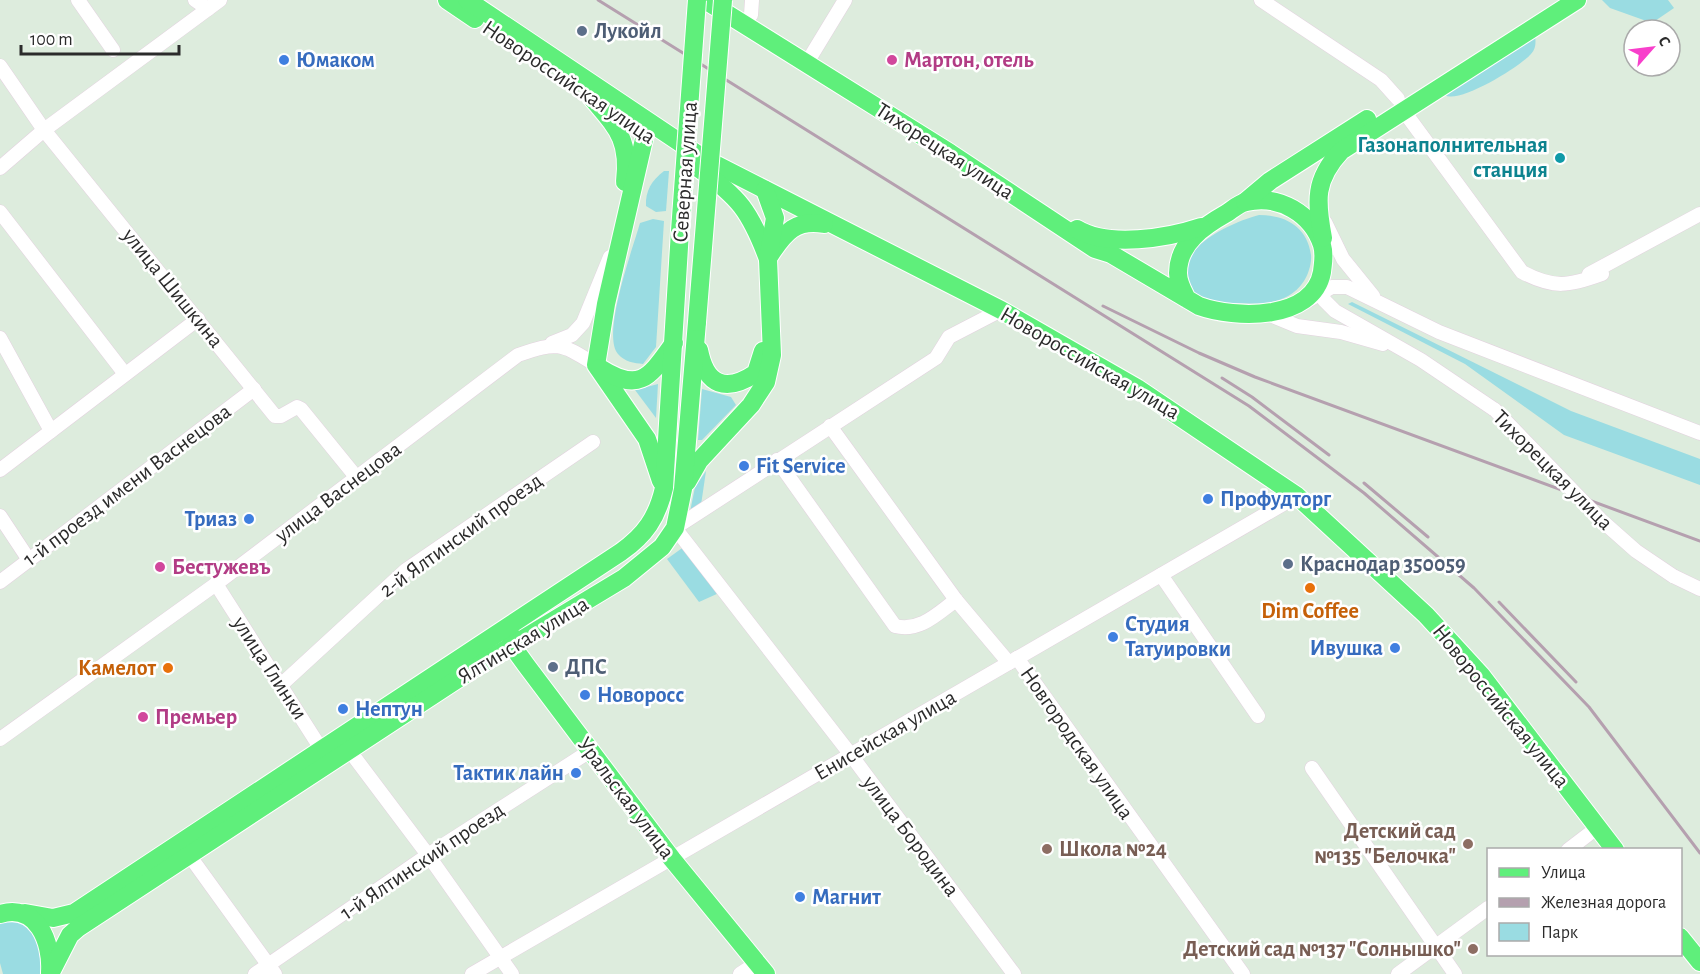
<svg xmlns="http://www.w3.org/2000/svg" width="1700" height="974" font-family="'Alegreya Sans',sans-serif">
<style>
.green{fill:#9adce2}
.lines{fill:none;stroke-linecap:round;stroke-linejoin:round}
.minor-casing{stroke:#e3d2df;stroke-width:15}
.major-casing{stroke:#fff;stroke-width:20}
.minor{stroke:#fff;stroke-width:14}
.major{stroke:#5fef7b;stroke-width:18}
.rail{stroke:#b5a0af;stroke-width:3}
.minor-bridge-casing{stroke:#e3d2df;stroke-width:15;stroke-linecap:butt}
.major-bridge-casing{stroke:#fff;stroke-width:20;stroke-linecap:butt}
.minor-bridge{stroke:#fff;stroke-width:14}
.major-bridge{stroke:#5fef7b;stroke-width:18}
.service-dot{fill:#5c6f8a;stroke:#fff;stroke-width:2}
.shop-dot{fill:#3f7fe0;stroke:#fff;stroke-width:2}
.hotel-dot{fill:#d1479c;stroke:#fff;stroke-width:2}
.culture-dot{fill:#0f9aa8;stroke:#fff;stroke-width:2}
.food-dot{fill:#e8710a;stroke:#fff;stroke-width:2}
.education-dot{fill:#8d6e63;stroke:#fff;stroke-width:2}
.labels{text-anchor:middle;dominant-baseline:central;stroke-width:5;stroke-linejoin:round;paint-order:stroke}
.service-label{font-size:22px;font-weight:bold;fill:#4e5e75;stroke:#fff;text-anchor:start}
.shop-label{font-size:22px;font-weight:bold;fill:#366cbe;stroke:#fff;text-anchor:start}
.hotel-label{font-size:22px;font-weight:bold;fill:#b23c85;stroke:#fff;text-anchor:start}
.street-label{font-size:22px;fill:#2b2b2b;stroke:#fff}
.culture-label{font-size:22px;font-weight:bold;fill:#0d838f;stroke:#fff;text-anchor:end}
.food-label{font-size:22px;font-weight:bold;fill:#c56008;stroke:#fff}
.education-label{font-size:22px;font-weight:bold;fill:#785e54;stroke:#fff;text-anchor:end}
</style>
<rect width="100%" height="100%" fill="#ddecdd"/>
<g class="green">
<path d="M 1602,0 L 1668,0 L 1674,8 L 1652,23 L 1610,8 Z"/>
<path d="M 1535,36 C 1536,42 1536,49 1531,54 C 1521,66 1458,105 1445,95 L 1445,92 Z"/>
<path d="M 664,171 L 669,171 L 666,211 L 656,212 L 646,206 C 645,191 652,180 664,171 Z"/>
<path d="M 1259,215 C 1285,215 1307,226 1311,255 C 1312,263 1308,275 1304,281 C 1287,306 1261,304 1233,303 C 1223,303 1206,304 1197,298 C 1191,294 1188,286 1186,279 C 1176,247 1235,221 1259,215 Z"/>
<path d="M 653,219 L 664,221 L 656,347 L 643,364 C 634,363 625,362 618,354 C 601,335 633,248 640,223 Z"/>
<path d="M 1352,302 L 1571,411 L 1700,459 L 1700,485 L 1564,435 L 1465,364 L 1348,304 Z"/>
<path d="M 658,384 L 656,418 L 635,390 Z"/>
<path d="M 702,389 L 731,397 L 736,405 L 702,440 L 698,440 Z"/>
<path d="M 706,471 L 701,505 L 690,512 L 695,487 Z"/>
<path d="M 685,546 L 719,593 L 699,602 L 667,559 Z"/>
<path d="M 7,916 C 41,931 42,938 42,974 L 3,974 L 0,963 L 0,920 Z"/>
</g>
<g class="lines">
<defs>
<g id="minor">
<path d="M 78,0 L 113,50"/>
<path d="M 195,0 L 208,9"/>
<path d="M 1261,0 L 1381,80 L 1398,99"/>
<path d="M 751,15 L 752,0"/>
<path d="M 811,56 L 845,0"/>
<path d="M 0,66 L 44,130 L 275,416 L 281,416 L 297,407 L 301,409 L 357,478"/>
<path d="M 1403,110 L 1522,272 C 1554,289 1569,286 1602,274"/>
<path d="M 0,168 L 44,130 L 220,0"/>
<path d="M 0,212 L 125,374"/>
<path d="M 1325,222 L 1343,259 L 1373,296"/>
<path d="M 1589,274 L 1700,214"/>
<path d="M 1321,285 L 1324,300 L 1335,311 L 1421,360 L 1495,410"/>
<path d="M 1309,300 L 1332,287 L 1347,287 L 1439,332 L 1700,433"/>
<path d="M 1001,310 L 949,337 L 936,358 L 675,528 L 851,755 L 1014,974"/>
<path d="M 1268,314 L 1297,326 L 1341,332 L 1383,344"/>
<path d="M 0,338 L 51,431"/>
<path d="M 552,343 L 572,335 L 583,323 L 610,257"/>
<path d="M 830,426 L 956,600 L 1009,663"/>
<path d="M 777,460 L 895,626 C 920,632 937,614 956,600"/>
<path d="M 0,470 L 198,319"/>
<path d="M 0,516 L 29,560"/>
<path d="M 1161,575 L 1258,716"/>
<path d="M 1673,576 L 1700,589"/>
<path d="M 0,582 L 254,389"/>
<path d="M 216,584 L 323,752"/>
<path d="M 1017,658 L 1243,974"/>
<path d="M 282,684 L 406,570 L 593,442"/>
<path d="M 0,739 L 216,584 L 518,355 C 559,341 560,343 596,365"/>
<path d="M 349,750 L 428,855 L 512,974"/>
<path d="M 1312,768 L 1455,974"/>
<path d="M 1568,850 L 1598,827"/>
<path d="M 189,855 L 275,974"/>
<path d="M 255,974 L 428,855 L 590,751"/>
<path d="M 472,974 L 1297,496"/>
<path d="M 740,974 L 757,963"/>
<path d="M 1398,974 L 1488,908"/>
</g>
<g id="major">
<path d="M 447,0 L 475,19"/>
<path d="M 467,0 L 703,158 L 1001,310 L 1137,388 L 1297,496 L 1426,615 L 1481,675 L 1615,850"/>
<path d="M 705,0 L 950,153 L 1095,249 L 1111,254 L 1199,306 C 1235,319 1313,321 1322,272 C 1323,262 1325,255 1322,245 C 1312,214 1279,194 1246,202 C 1240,203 1233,209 1227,213 C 1204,226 1178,243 1178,273 C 1178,283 1183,291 1187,299"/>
<path d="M 591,97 C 617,128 630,139 625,182"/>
<path d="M 648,122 L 606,304 L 596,365 L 647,439 L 661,481"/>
<path d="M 698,168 C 739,197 750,211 768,259"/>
<path d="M 1245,202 L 1270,181 L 1367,119"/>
<path d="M 1077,229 C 1108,248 1168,238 1201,227"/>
<path d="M 1323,238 C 1316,201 1314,180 1341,151 L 1577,0"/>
<path d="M 770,255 C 785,232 796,219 824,224"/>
<path d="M 699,350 C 706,386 726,393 756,373 L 763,351"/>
<path d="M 600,368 C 641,394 650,376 674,343"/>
<path d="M 687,482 L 699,461 L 751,405 L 766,382 L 772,355 L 768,259 L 775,218 L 765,190"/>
<path d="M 511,635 L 513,647 L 526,665 L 672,859 L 766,974"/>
<path d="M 25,913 L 53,918 L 74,913 L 621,552 C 645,535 657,518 664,488 L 680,231"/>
<path d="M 0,914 C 37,903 52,942 50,972"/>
<path d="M 1680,937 L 1700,962"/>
<path d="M 50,974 L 70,935 L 78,928 L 473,669 L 624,578 L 662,547 L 675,528 L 683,489 L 697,322"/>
</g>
</defs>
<use href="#minor" class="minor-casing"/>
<use href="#major" class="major-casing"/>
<use href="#minor" class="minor"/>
<use href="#major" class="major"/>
<g class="rail">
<path d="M 598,0 L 1249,406 L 1364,493 L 1474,588 L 1589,707 L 1700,853"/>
<path d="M 1103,306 L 1199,353 L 1255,377 L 1700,541"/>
<path d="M 1222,378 L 1252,397 L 1329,455"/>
<path d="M 1364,483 L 1428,537"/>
<path d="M 1499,602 L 1576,682"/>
</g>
<defs>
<path id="minor-bridge" d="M 1495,410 L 1601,520 L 1636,551 L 1673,576"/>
<g id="major-bridge">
<path d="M 680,231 L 697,0"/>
<path d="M 697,322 L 723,0"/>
</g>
</defs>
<use href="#minor-bridge" class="minor-bridge-casing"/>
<use href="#major-bridge" class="major-bridge-casing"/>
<use href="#minor-bridge" class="minor-bridge"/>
<use href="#major-bridge" class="major-bridge"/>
</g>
<g class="service-dot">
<circle cx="582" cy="31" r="6"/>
<circle cx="1288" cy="564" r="6"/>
<circle cx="553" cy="667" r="6"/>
</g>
<g class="shop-dot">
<circle cx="284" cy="60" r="6"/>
<circle cx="744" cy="466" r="6"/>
<circle cx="1208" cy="499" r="6"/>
<circle cx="249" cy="519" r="6"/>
<circle cx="1113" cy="637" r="6"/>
<circle cx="1395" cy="648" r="6"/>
<circle cx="585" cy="695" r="6"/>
<circle cx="343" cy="709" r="6"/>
<circle cx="576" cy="773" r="6"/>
<circle cx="800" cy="897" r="6"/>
</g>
<g class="hotel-dot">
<circle cx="892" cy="60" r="6"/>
<circle cx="160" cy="567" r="6"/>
<circle cx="143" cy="717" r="6"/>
</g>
<circle class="culture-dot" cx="1560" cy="158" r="6"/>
<g class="food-dot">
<circle cx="1310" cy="588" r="6"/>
<circle cx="168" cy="668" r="6"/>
</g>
<g class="education-dot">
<circle cx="1468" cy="844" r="6"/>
<circle cx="1047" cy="849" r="6"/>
<circle cx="1473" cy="949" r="6"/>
</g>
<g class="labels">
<g class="service-label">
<text x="594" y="31">Лукойл</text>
<text x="1300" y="564">Краснодар 350059</text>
<text x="565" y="667">ДПС</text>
</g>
<g class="shop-label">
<text x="296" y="60">Юмаком</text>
<text x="756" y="466">Fit Service</text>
<text x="1220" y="499">Профудторг</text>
<text x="237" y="519" text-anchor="end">Триаз</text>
<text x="1125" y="624">Студия<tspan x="1125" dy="25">Татуировки</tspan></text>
<text x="1383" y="648" text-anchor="end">Ивушка</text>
<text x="597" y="695">Новоросс</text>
<text x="355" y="709">Нептун</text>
<text x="564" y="773" text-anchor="end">Тактик лайн</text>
<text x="812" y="897">Магнит</text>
</g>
<g class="hotel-label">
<text x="904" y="60">Мартон, отель</text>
<text x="172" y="567">Бестужевъ</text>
<text x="155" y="717">Премьер</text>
</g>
<g class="street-label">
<text transform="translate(569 82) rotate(34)">Новороссийская улица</text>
<text transform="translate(945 151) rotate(33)">Тихорецкая улица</text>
<text transform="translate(685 172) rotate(-86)">Северная улица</text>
<text transform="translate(173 288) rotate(51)">улица Шишкина</text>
<text transform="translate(1090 363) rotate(30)">Новороссийская улица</text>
<text transform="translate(1553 470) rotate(45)">Тихорецкая улица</text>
<text transform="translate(127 485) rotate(-37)">1-й проезд имени Васнецова</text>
<text transform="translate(338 492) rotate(-37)">улица Васнецова</text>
<text transform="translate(461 535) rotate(-36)">2-й Ялтинский проезд</text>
<text transform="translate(523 640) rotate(-31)">Ялтинская улица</text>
<text transform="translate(270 668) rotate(57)">улица Глинки</text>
<text transform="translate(1501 706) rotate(51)">Новороссийская улица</text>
<text transform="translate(885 735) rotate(-30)">Енисейская улица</text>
<text transform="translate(1077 743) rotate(55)">Новгородская улица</text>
<text transform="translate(626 798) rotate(53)">Уральская улица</text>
<text transform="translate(911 836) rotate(53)">улица Бородина</text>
<text transform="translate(422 861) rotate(-34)">1-й Ялтинский проезд</text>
</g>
<g class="culture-label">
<text x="1548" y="145">Газонаполнительная<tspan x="1548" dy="25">станция</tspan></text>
</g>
<g class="food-label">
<text x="1310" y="611">Dim Coffee</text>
<text x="156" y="668" text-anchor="end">Камелот</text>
</g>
<g class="education-label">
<text x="1456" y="831">Детский сад<tspan x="1456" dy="25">№135 "Белочка"</tspan></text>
<text x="1059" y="849" text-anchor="start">Школа №24</text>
<text x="1461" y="949">Детский сад №137 "Солнышко"</text>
</g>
</g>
<rect x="1487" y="848" width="195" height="108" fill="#ffffff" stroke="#aaaaaa" stroke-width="1.5"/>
<rect x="1499" y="868" width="30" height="9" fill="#5fef7b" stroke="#aaaaaa" stroke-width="1.5"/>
<text x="1541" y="878" font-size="18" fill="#2b2b2b">Улица</text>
<rect x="1499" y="898" width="30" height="9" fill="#b5a0af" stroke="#aaaaaa" stroke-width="1.5"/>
<text x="1541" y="908" font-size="18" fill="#2b2b2b">Железная дорога</text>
<rect x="1499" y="923" width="30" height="18" fill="#9adce2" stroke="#aaaaaa" stroke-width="1.5"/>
<text x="1541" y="938" font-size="18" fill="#2b2b2b">Парк</text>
<g transform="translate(1652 48) rotate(62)"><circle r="28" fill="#ffffff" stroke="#aaaaaa" stroke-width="1.5"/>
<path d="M0-4.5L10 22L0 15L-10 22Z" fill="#f83fcb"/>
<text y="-9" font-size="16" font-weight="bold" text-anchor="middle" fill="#2b2b2b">С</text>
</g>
<path d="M21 45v9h158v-9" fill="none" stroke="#2b2b2b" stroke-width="3"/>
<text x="30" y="45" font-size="18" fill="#2b2b2b" stroke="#ffffff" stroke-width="4.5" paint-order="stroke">100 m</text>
</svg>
